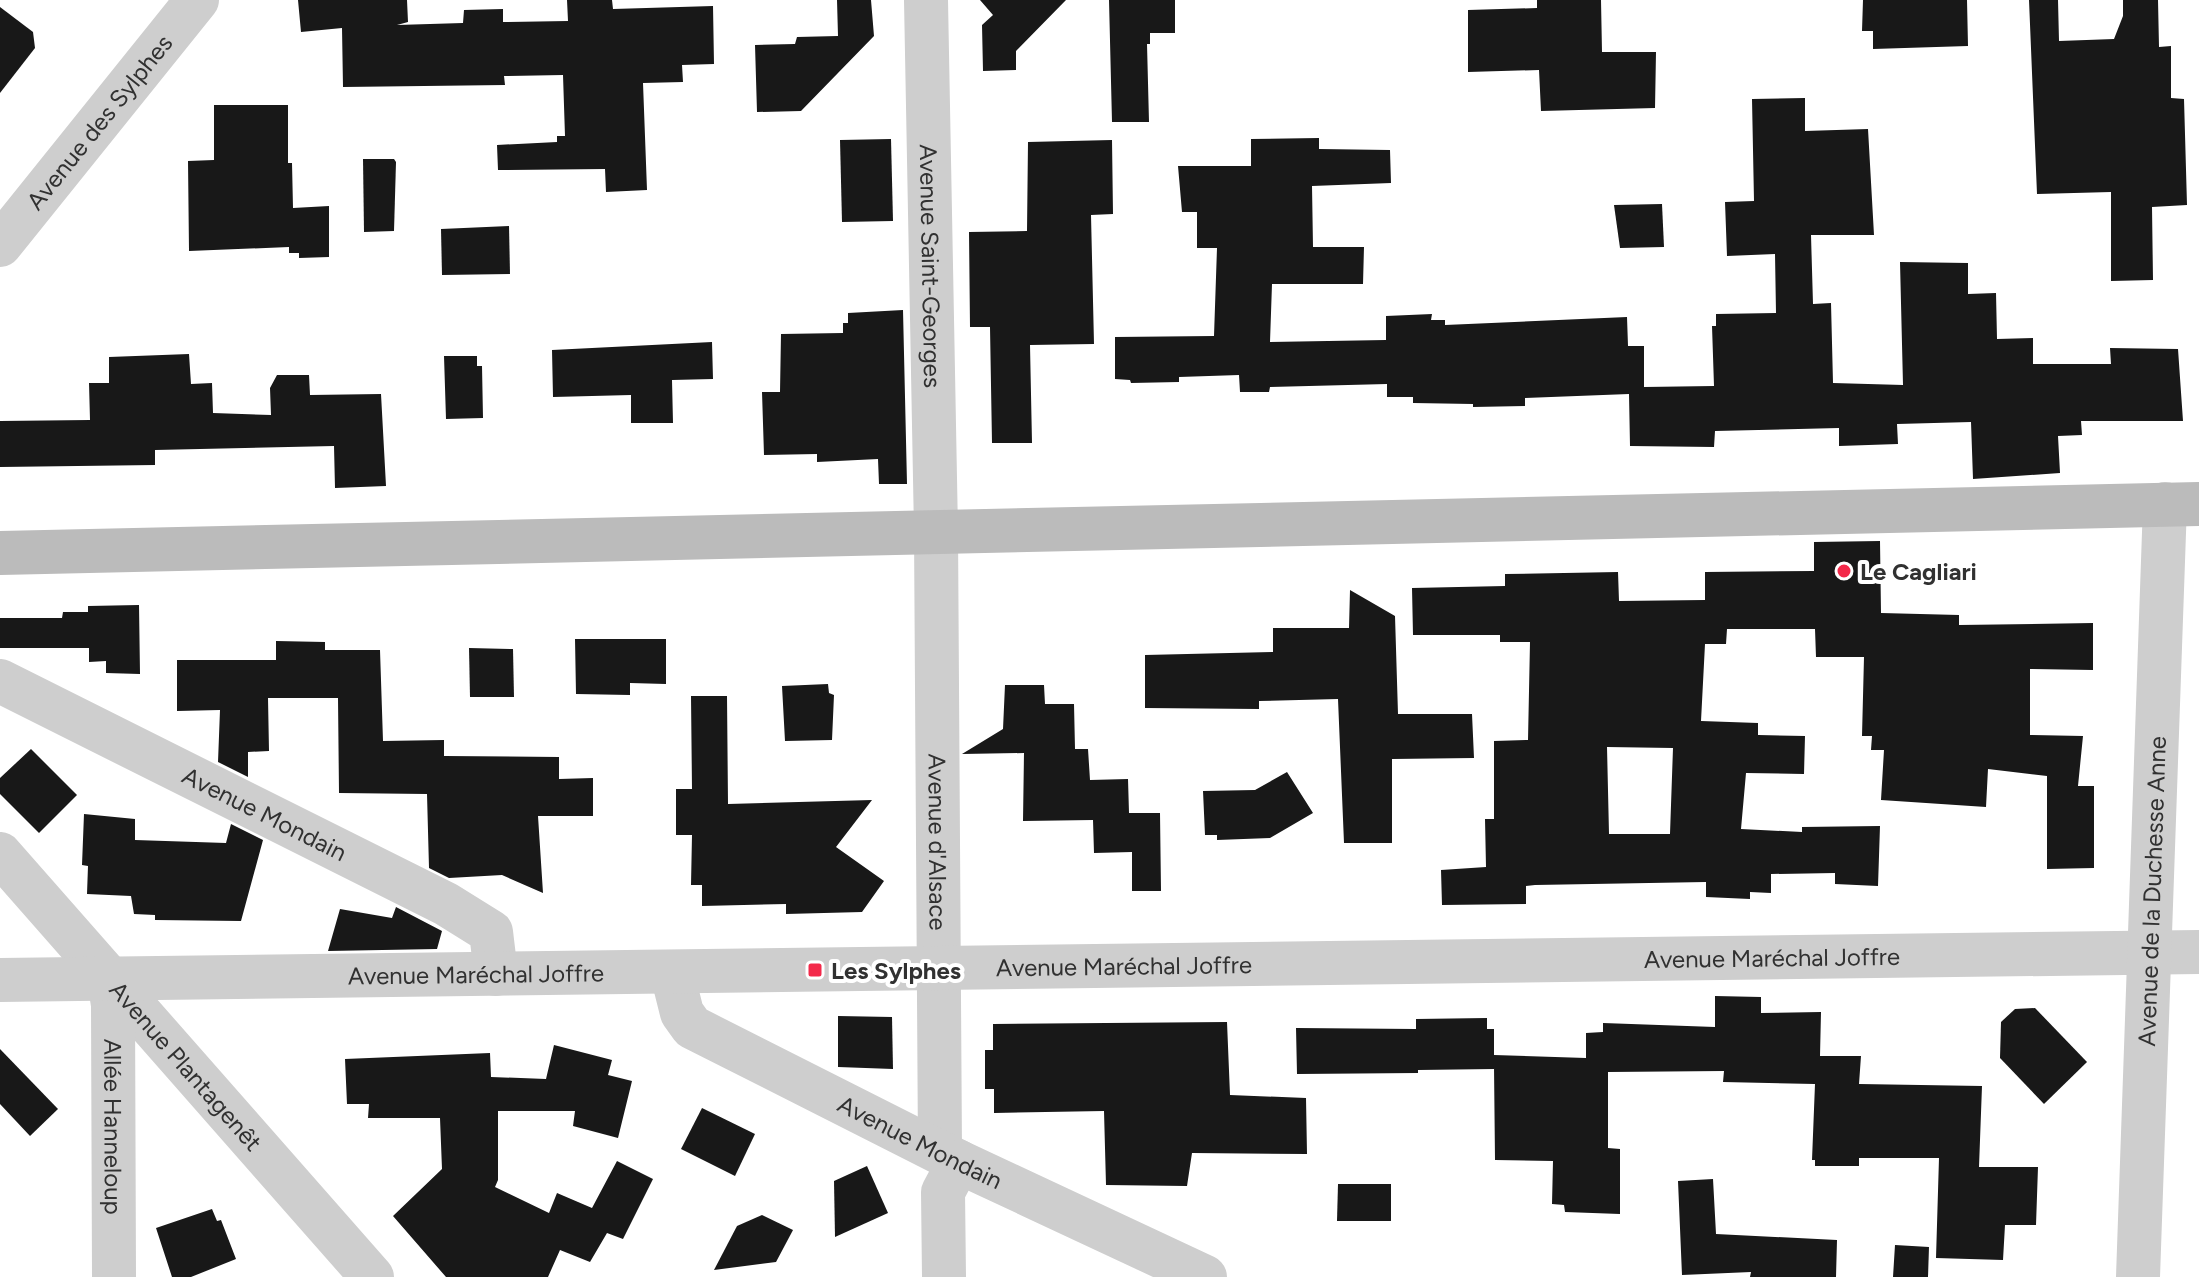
<svg xmlns="http://www.w3.org/2000/svg" width="2199" height="1277" font-family="Figtree,sans-serif">
<style>
.building{fill:#181818;fill-rule:evenodd}
.lines{fill:none;stroke-linecap:round;stroke-linejoin:round}
.street{stroke:#cecece;stroke-width:44}
.secondary{stroke:#bbb;stroke-width:44}
.poi-dot{fill:#f3294a;stroke:#fff;stroke-width:3}
.labels{text-anchor:middle;dominant-baseline:central;stroke-width:8;stroke-linejoin:round;paint-order:stroke}
.street-label{font-size:24px;fill:#313131;stroke:#fff}
.poi-label{font-size:24px;font-weight:bold;fill:#313131;stroke:#fff;text-anchor:start}
</style>
<rect width="100%" height="100%" fill="#fff"/>
<g class="building">
<path d="M 298,0 L 407,0 L 408,22 L 397,25 L 463,23 L 464,10 L 503,9 L 503,22 L 568,21 L 567,0 L 612,0 L 613,9 L 713,6 L 714,64 L 682,65 L 683,82 L 643,83 L 647,190 L 606,192 L 605,169 L 498,170 L 497,145 L 557,142 L 557,136 L 565,136 L 563,75 L 504,76 L 505,85 L 343,87 L 342,28 L 301,32 Z"/>
<path d="M 837,0 L 871,0 L 874,36 L 801,111 L 757,112 L 755,45 L 795,44 L 797,37 L 838,36 Z"/>
<path d="M 980,0 L 1066,0 L 1016,51 L 1016,70 L 983,71 L 982,25 L 993,15 Z"/>
<path d="M 1109,0 L 1175,0 L 1175,33 L 1150,33 L 1150,44 L 1147,44 L 1149,122 L 1112,122 Z"/>
<path d="M 1537,0 L 1601,0 L 1602,52 L 1656,52 L 1655,108 L 1541,111 L 1539,70 L 1468,72 L 1468,10 L 1537,8 Z"/>
<path d="M 1863,0 L 1967,0 L 1968,46 L 1873,49 L 1873,31 L 1862,31 Z"/>
<path d="M 2029,0 L 2058,0 L 2059,41 L 2114,39 L 2123,16 L 2123,0 L 2158,0 L 2159,47 L 2171,46 L 2171,98 L 2184,99 L 2187,205 L 2152,207 L 2153,280 L 2111,281 L 2111,192 L 2037,194 Z"/>
<path d="M 0,7 L 33,32 L 35,48 L 0,93 Z"/>
<path d="M 1805,98 L 1805,131 L 1868,129 L 1874,235 L 1811,235 L 1813,304 L 1831,303 L 1833,383 L 1903,385 L 1900,262 L 1968,263 L 1968,294 L 1996,293 L 1997,339 L 2033,338 L 2033,364 L 2111,364 L 2110,348 L 2178,349 L 2183,421 L 2081,421 L 2082,435 L 2058,436 L 2060,473 L 1973,479 L 1971,422 L 1897,424 L 1898,444 L 1839,446 L 1839,428 L 1715,431 L 1714,447 L 1630,446 L 1629,394 L 1525,398 L 1525,406 L 1473,407 L 1473,404 L 1413,403 L 1413,397 L 1387,397 L 1387,384 L 1270,387 L 1269,392 L 1240,392 L 1239,375 L 1179,377 L 1179,382 L 1131,383 L 1130,380 L 1115,379 L 1115,337 L 1214,336 L 1217,248 L 1197,248 L 1197,212 L 1182,212 L 1178,166 L 1251,166 L 1251,139 L 1319,138 L 1319,149 L 1390,150 L 1391,183 L 1312,186 L 1313,247 L 1364,247 L 1363,284 L 1272,284 L 1270,342 L 1386,340 L 1386,316 L 1432,314 L 1431,320 L 1445,320 L 1445,325 L 1627,317 L 1628,346 L 1644,346 L 1644,387 L 1714,386 L 1712,326 L 1716,326 L 1716,314 L 1776,313 L 1775,254 L 1727,256 L 1725,202 L 1754,201 L 1752,99 Z"/>
<path d="M 214,105 L 288,105 L 288,163 L 292,163 L 293,208 L 329,206 L 329,257 L 299,258 L 299,253 L 289,253 L 289,247 L 189,251 L 188,161 L 214,160 Z"/>
<path d="M 891,139 L 893,221 L 842,222 L 840,140 Z"/>
<path d="M 1112,140 L 1113,214 L 1091,215 L 1094,344 L 1030,345 L 1032,443 L 992,443 L 990,327 L 970,327 L 969,232 L 1027,231 L 1028,142 Z"/>
<path d="M 363,159 L 394,159 L 396,162 L 394,231 L 364,232 Z"/>
<path d="M 1662,204 L 1664,247 L 1620,248 L 1614,205 Z"/>
<path d="M 509,226 L 510,274 L 442,275 L 441,229 Z"/>
<path d="M 903,310 L 907,484 L 879,484 L 878,459 L 817,462 L 817,454 L 764,455 L 762,392 L 780,392 L 781,334 L 843,333 L 843,323 L 848,323 L 848,313 Z"/>
<path d="M 712,342 L 713,379 L 672,380 L 673,423 L 631,423 L 631,395 L 553,397 L 552,350 Z"/>
<path d="M 189,354 L 191,384 L 212,383 L 213,413 L 271,415 L 270,388 L 277,375 L 309,375 L 310,395 L 381,394 L 386,486 L 335,488 L 334,446 L 155,450 L 155,465 L 0,467 L 0,421 L 90,420 L 89,383 L 109,383 L 109,357 Z"/>
<path d="M 444,356 L 477,356 L 477,366 L 482,366 L 483,418 L 446,419 Z"/>
<path d="M 1880,541 L 1881,613 L 1959,615 L 1959,625 L 2093,623 L 2093,670 L 2030,669 L 2030,735 L 2083,736 L 2078,786 L 2094,786 L 2094,868 L 2047,869 L 2047,776 L 1988,769 L 1986,807 L 1881,800 L 1884,750 L 1871,750 L 1872,736 L 1862,736 L 1864,657 L 1816,657 L 1815,629 L 1727,629 L 1726,644 L 1705,644 L 1701,721 L 1758,723 L 1758,735 L 1805,736 L 1804,774 L 1746,773 L 1741,829 L 1802,832 L 1802,827 L 1880,826 L 1878,886 L 1835,884 L 1835,873 L 1771,874 L 1771,893 L 1750,892 L 1750,899 L 1706,897 L 1706,882 L 1535,885 L 1526,886 L 1526,904 L 1442,905 L 1441,870 L 1486,867 L 1485,819 L 1494,819 L 1494,741 L 1528,740 L 1530,642 L 1500,642 L 1500,635 L 1413,635 L 1412,588 L 1505,586 L 1505,574 L 1618,572 L 1619,601 L 1705,600 L 1705,572 L 1814,571 L 1814,542 ZM 1607,747 L 1673,748 L 1670,834 L 1609,834 Z"/>
<path d="M 1350,590 L 1395,616 L 1398,714 L 1472,714 L 1474,758 L 1392,759 L 1392,843 L 1344,843 L 1338,699 L 1259,701 L 1259,709 L 1145,708 L 1145,655 L 1273,652 L 1273,628 L 1349,628 Z"/>
<path d="M 139,605 L 140,674 L 106,673 L 106,661 L 89,662 L 89,648 L 0,648 L 0,618 L 62,618 L 63,612 L 88,612 L 88,606 Z"/>
<path d="M 575,639 L 666,639 L 666,684 L 630,683 L 630,695 L 576,694 Z"/>
<path d="M 276,641 L 325,642 L 325,650 L 380,650 L 383,741 L 444,740 L 444,756 L 559,757 L 559,779 L 593,778 L 593,816 L 538,816 L 543,893 L 502,875 L 449,878 L 429,868 L 427,794 L 339,793 L 338,698 L 268,698 L 269,751 L 248,752 L 248,777 L 218,762 L 220,710 L 177,711 L 177,660 L 276,660 Z"/>
<path d="M 469,648 L 513,649 L 514,697 L 470,697 Z"/>
<path d="M 828,684 L 829,693 L 834,695 L 832,740 L 785,741 L 782,686 Z"/>
<path d="M 1005,685 L 1044,685 L 1045,704 L 1074,704 L 1075,749 L 1088,749 L 1090,780 L 1128,779 L 1129,813 L 1160,813 L 1161,891 L 1132,891 L 1132,852 L 1094,853 L 1093,820 L 1023,821 L 1024,753 L 962,754 L 1003,729 Z"/>
<path d="M 691,696 L 727,696 L 728,804 L 872,800 L 836,847 L 884,881 L 862,912 L 786,914 L 786,904 L 702,906 L 702,885 L 691,885 L 692,835 L 676,835 L 676,789 L 692,789 Z"/>
<path d="M 31,749 L 77,795 L 39,833 L 0,794 L 0,778 Z"/>
<path d="M 1287,772 L 1313,813 L 1270,838 L 1217,840 L 1217,835 L 1205,835 L 1203,791 L 1255,790 Z"/>
<path d="M 84,814 L 135,819 L 135,840 L 226,843 L 231,824 L 263,840 L 241,921 L 155,920 L 155,915 L 134,914 L 131,896 L 87,894 L 88,866 L 82,865 Z"/>
<path d="M 396,907 L 442,931 L 437,949 L 328,951 L 340,909 L 392,918 Z"/>
<path d="M 1715,996 L 1761,997 L 1761,1013 L 1821,1012 L 1820,1056 L 1861,1056 L 1859,1084 L 1982,1086 L 1979,1167 L 2038,1167 L 2036,1225 L 2005,1225 L 2003,1260 L 1936,1258 L 1939,1158 L 1859,1158 L 1859,1166 L 1815,1166 L 1815,1160 L 1812,1160 L 1815,1084 L 1723,1082 L 1724,1071 L 1608,1072 L 1608,1148 L 1620,1149 L 1620,1214 L 1565,1212 L 1564,1205 L 1552,1204 L 1553,1161 L 1495,1160 L 1494,1066 L 1494,1069 L 1418,1070 L 1418,1073 L 1297,1074 L 1296,1028 L 1416,1029 L 1416,1019 L 1487,1018 L 1487,1029 L 1494,1029 L 1494,1055 L 1586,1058 L 1586,1033 L 1603,1032 L 1603,1023 L 1715,1027 Z"/>
<path d="M 2035,1008 L 2087,1062 L 2044,1104 L 2000,1058 L 2001,1022 L 2015,1009 Z"/>
<path d="M 838,1016 L 892,1017 L 893,1069 L 838,1067 Z"/>
<path d="M 1227,1022 L 1230,1095 L 1306,1098 L 1307,1154 L 1192,1153 L 1187,1186 L 1106,1185 L 1104,1111 L 994,1113 L 994,1089 L 985,1089 L 985,1050 L 993,1050 L 993,1024 Z"/>
<path d="M 554,1045 L 612,1060 L 608,1075 L 632,1081 L 618,1138 L 573,1126 L 575,1111 L 498,1111 L 498,1180 L 495,1187 L 549,1213 L 557,1193 L 592,1208 L 617,1161 L 653,1179 L 623,1239 L 607,1233 L 590,1262 L 560,1250 L 548,1277 L 446,1277 L 393,1216 L 442,1169 L 440,1118 L 368,1118 L 369,1104 L 347,1104 L 345,1059 L 490,1053 L 491,1077 L 546,1079 Z"/>
<path d="M 0,1049 L 58,1109 L 30,1136 L 0,1104 Z"/>
<path d="M 702,1108 L 755,1134 L 735,1176 L 681,1149 Z"/>
<path d="M 867,1166 L 888,1213 L 835,1237 L 834,1181 Z"/>
<path d="M 1713,1179 L 1716,1234 L 1837,1240 L 1836,1277 L 1750,1277 L 1751,1272 L 1682,1275 L 1678,1181 Z"/>
<path d="M 1338,1184 L 1391,1184 L 1391,1221 L 1337,1221 Z"/>
<path d="M 212,1209 L 217,1221 L 221,1220 L 236,1259 L 191,1277 L 172,1277 L 156,1228 Z"/>
<path d="M 762,1215 L 793,1230 L 776,1262 L 714,1270 L 737,1226 Z"/>
<path d="M 1895,1245 L 1929,1247 L 1928,1277 L 1893,1277 Z"/>
</g>
<g class="lines">
<g class="street">
<path id="s1" d="M 926,0 L 936,531 L 940,1152"/>
<path id="s2" d="M 0,245 L 197,0"/>
<path id="s3" d="M 0,681 L 446,904 L 491,932 L 496,974"/>
<path id="s4" d="M 0,854 L 372,1277"/>
<path id="s5" d="M 672,973 L 682,1013 L 692,1027 L 959,1162 L 1205,1277"/>
<path id="s6" d="M 109,979 L 113,1005 L 114,1277"/>
<path id="s7" d="M 0,980 L 2199,952"/>
<path d="M 944,1277 L 943,1192 L 959,1162"/>
<path id="s8" d="M 2138,1277 L 2165,504"/>
</g>
<path class="secondary" d="M 0,553 L 2199,504"/>
</g>
<g class="poi-dot">
<circle cx="1844" cy="571" r="8"/>
<rect x="807" y="962" width="16" height="16" rx="4"/>
</g>
<g class="labels">
<g class="street-label">
<text stroke="none"><textPath href="#s2" startOffset="158">Avenue des Sylphes</textPath></text>
<text stroke="none"><textPath href="#s1" startOffset="266">Avenue Saint-Georges</textPath></text>
<text stroke="none"><textPath href="#s3" startOffset="296">Avenue Mondain</textPath></text>
<text stroke="none"><textPath href="#s1" startOffset="842">Avenue d'Alsace</textPath></text>
<text stroke="none"><textPath href="#s8" startOffset="386">Avenue de la Duchesse Anne</textPath></text>
<text stroke="none"><textPath href="#s7" startOffset="1772">Avenue Maréchal Joffre</textPath></text>
<text stroke="none"><textPath href="#s7" startOffset="1124">Avenue Maréchal Joffre</textPath></text>
<text stroke="none"><textPath href="#s7" startOffset="476">Avenue Maréchal Joffre</textPath></text>
<text stroke="none"><textPath href="#s4" startOffset="282">Avenue Plantagenêt</textPath></text>
<text stroke="none"><textPath href="#s6" startOffset="148">Allée Hanneloup</textPath></text>
<text stroke="none"><textPath href="#s5" startOffset="314">Avenue Mondain</textPath></text>
</g>
<g class="poi-label">
<text x="1860" y="571">Le Cagliari</text>
<text x="831" y="970">Les Sylphes</text>
</g>
</g>
</svg>
